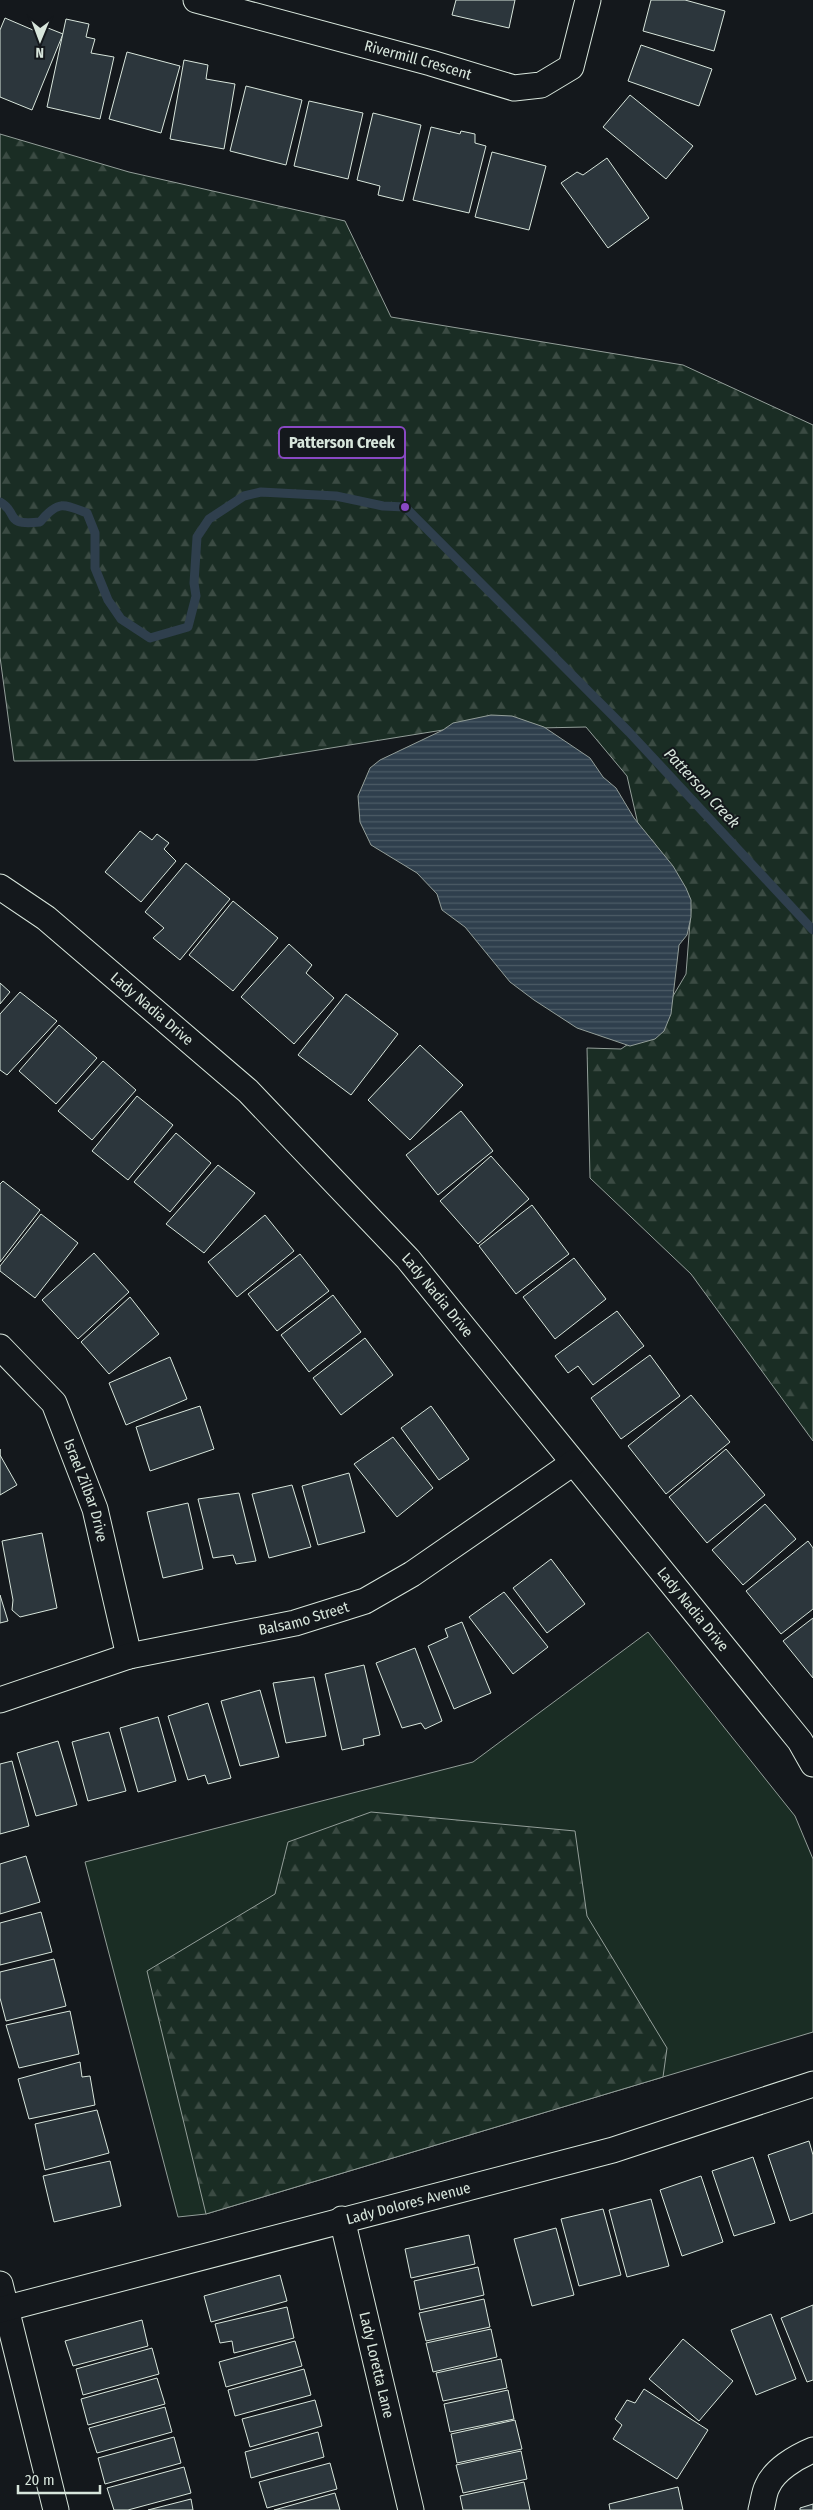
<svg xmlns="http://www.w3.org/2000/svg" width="813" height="2510" font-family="'Fira Sans Condensed',sans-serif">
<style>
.green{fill:#1a2d24;stroke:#939e99}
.forest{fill:url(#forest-firs);stroke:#939e99}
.water{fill:url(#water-rules);stroke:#939e99}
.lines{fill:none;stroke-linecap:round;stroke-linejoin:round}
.stream{stroke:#2f3f4d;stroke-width:9}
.building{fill:#2c363c;stroke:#d8e6dc}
.minor-casing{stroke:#d8e6dc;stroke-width:27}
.minor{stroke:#14181c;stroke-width:25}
.labels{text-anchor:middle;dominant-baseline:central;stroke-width:4;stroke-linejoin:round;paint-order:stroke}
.street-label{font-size:15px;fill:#d8e6dc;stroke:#14181c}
.water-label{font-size:16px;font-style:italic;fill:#d8e6dc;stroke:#14181c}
.leader{fill:none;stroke:#8948c3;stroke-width:2}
.callout-dot{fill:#8948c3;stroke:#14181c;stroke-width:2}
.callout{fill:#14181c;stroke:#8948c3;stroke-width:2}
.callout-label{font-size:16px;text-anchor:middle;font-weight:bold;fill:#d8e6dc}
</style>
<defs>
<pattern id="forest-firs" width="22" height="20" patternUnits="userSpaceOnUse" patternTransform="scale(1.25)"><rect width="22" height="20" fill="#1a2d24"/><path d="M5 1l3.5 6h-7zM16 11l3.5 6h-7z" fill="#3b4b43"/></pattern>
<pattern id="water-rules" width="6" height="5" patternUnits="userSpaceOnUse" patternTransform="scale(1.25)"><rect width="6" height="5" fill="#2f3f4d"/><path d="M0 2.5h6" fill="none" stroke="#4c5b66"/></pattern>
</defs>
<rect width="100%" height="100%" fill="#14181c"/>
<path class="green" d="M 648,1632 L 795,1816 L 813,1859 L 813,2032 L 206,2214 L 178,2217 L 85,1862 L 473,1762 Z"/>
<g class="forest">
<path d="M 0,134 L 129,172 L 345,221 L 391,317 L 683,365 L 813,425 L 813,1441 L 691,1274 L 590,1178 L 587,1048 L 621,1049 L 656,1025 L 686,974 L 691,909 L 674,880 L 648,868 L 627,776 L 586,727 L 443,730 L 256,760 L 14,761 L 0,657 Z"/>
<path d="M 371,1812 L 575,1831 L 587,1916 L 667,2048 L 663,2077 L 206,2214 L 147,1971 L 275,1894 L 288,1842 Z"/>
</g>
<path class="water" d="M 491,715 L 512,716 L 544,727 L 590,758 L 603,777 L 616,788 L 634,818 L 673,866 L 686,888 L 691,900 L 691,917 L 687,935 L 679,945 L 671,1014 L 664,1031 L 655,1039 L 630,1046 L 577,1028 L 534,1000 L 510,982 L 465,927 L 442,910 L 437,894 L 417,873 L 371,845 L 360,822 L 358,796 L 370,768 L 380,760 L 443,730 L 453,723 Z"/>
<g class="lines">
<path class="stream" d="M 0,502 C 20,513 2,526 40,522 C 58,500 63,504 87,513 L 95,533 L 95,568 L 108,600 L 121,619 L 150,638 L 188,627 L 196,596 L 194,583 L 197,537 L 209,519 L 244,496 L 261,492 L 336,496 L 383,506 L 405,507 L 629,732 L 813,930"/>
</g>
<g class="building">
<path d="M 456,0 L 515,0 L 509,28 L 452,15 Z"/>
<path d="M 651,0 L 685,0 L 725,11 L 714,51 L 643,31 Z"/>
<path d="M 5,18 L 40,33 L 43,26 L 63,34 L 32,110 L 0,97 L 0,30 Z"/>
<path d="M 66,19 L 89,24 L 86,37 L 95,39 L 91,53 L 114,57 L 100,119 L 47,107 Z"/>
<path d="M 641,45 L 712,69 L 699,106 L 628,81 Z"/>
<path d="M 127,52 L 180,66 L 161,133 L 109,119 Z"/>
<path d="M 184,60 L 208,65 L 206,79 L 235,84 L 224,149 L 170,139 Z"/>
<path d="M 246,86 L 302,100 L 286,165 L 230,151 Z"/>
<path d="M 630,95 L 693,146 L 666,179 L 603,127 Z"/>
<path d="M 309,101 L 363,113 L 348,179 L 294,166 Z"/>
<path d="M 373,113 L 421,125 L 403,201 L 378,195 L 380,186 L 357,180 Z"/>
<path d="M 431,127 L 460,134 L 461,131 L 475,134 L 475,143 L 486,146 L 469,213 L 413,200 Z"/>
<path d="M 492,152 L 546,166 L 529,230 L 475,217 Z"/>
<path d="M 607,158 L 649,218 L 608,248 L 561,183 L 577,172 L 583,175 Z"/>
<path d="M 140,831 L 152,840 L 157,834 L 169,843 L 164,849 L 176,861 L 141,902 L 105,872 Z"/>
<path d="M 186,863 L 230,899 L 180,960 L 153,938 L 164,928 L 145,912 Z"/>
<path d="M 233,901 L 278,938 L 233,991 L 189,955 Z"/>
<path d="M 289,944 L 312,965 L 306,973 L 334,998 L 294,1044 L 241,997 Z"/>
<path d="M 0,983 L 10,992 L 0,1004 Z"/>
<path d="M 20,992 L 57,1021 L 7,1075 L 0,1070 L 0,1014 Z"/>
<path d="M 346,994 L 398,1034 L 351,1095 L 298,1055 Z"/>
<path d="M 59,1025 L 97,1058 L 56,1104 L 19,1071 Z"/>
<path d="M 420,1045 L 463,1085 L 410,1140 L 368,1100 Z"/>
<path d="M 103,1061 L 136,1090 L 92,1140 L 58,1111 Z"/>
<path d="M 137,1096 L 173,1125 L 128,1180 L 92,1151 Z"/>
<path d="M 461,1111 L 493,1151 L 438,1195 L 406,1155 Z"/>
<path d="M 176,1133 L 211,1163 L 170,1212 L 134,1182 Z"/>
<path d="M 491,1156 L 529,1199 L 478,1244 L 440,1201 Z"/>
<path d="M 218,1165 L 255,1193 L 204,1253 L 166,1224 Z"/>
<path d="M 3,1181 L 40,1210 L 0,1262 L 0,1184 Z"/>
<path d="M 532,1205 L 569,1254 L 516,1294 L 479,1246 Z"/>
<path d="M 41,1214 L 78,1243 L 35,1298 L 0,1271 L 0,1266 Z"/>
<path d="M 265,1215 L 294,1251 L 237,1297 L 208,1262 Z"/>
<path d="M 94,1253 L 129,1292 L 78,1339 L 42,1300 Z"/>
<path d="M 300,1254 L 329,1291 L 277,1331 L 248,1294 Z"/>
<path d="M 574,1258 L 606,1299 L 555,1339 L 523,1297 Z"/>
<path d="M 333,1295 L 361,1332 L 309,1372 L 281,1335 Z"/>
<path d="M 130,1297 L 159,1334 L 109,1374 L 81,1342 Z"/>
<path d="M 617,1311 L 644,1346 L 593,1385 L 578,1366 L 568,1373 L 555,1356 Z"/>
<path d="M 365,1338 L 393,1375 L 341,1415 L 313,1378 Z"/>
<path d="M 650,1355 L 680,1396 L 621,1439 L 591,1398 Z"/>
<path d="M 170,1357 L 187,1399 L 126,1425 L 109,1383 Z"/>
<path d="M 691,1395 L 730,1442 L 666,1494 L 628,1446 Z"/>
<path d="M 200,1406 L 214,1449 L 150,1471 L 136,1427 Z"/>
<path d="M 431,1406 L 469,1459 L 439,1480 L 401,1428 Z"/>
<path d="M 393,1437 L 433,1488 L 397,1517 L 354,1464 Z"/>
<path d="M 0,1449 L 0,1455 L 17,1485 L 0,1495 Z"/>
<path d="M 726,1449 L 765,1495 L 707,1543 L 669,1497 Z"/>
<path d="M 349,1473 L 365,1532 L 318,1545 L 302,1486 Z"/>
<path d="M 292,1485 L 311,1547 L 269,1558 L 252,1494 Z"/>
<path d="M 239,1493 L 256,1561 L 236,1564 L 233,1555 L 213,1558 L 198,1499 Z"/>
<path d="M 188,1503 L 203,1569 L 163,1578 L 147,1512 Z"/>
<path d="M 765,1504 L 796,1539 L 743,1585 L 712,1550 Z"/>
<path d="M 42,1533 L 57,1608 L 20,1617 L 12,1610 L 13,1600 L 2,1541 Z"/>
<path d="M 808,1541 L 813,1548 L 813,1609 L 781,1634 L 746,1591 Z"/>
<path d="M 551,1559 L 585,1604 L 547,1633 L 513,1588 Z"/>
<path d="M 504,1592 L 548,1647 L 513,1674 L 469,1617 Z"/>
<path d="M 0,1595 L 8,1621 L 0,1623 Z"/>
<path d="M 813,1618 L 813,1678 L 783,1641 Z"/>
<path d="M 462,1622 L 491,1693 L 454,1709 L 428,1646 L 448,1637 L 445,1629 Z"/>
<path d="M 415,1648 L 442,1721 L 425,1729 L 421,1723 L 402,1728 L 376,1663 Z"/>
<path d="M 364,1665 L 380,1735 L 363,1739 L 364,1745 L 342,1750 L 325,1674 Z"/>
<path d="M 314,1677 L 326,1736 L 286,1743 L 273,1683 Z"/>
<path d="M 260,1690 L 279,1757 L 240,1766 L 221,1701 Z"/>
<path d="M 208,1703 L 231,1778 L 208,1784 L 205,1775 L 188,1780 L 168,1716 Z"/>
<path d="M 158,1717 L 176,1781 L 138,1792 L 120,1728 Z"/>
<path d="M 109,1732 L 126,1791 L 88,1801 L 72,1742 Z"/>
<path d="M 58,1741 L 77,1805 L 36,1816 L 17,1753 Z"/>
<path d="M 12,1761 L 29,1826 L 0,1834 L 0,1764 Z"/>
<path d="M 26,1856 L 40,1902 L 0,1914 L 0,1864 Z"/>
<path d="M 41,1912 L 52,1952 L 0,1965 L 0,1923 Z"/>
<path d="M 54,1959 L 66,2006 L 6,2021 L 0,1998 L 0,1972 Z"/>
<path d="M 70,2011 L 79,2054 L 19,2068 L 6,2025 Z"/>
<path d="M 80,2062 L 82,2077 L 90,2076 L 95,2105 L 29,2119 L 18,2079 Z"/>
<path d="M 97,2110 L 109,2153 L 45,2170 L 35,2124 Z"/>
<path d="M 809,2141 L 813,2155 L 813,2213 L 790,2221 L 768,2155 Z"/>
<path d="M 753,2157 L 775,2223 L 734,2236 L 712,2171 Z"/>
<path d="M 110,2161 L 121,2206 L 54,2222 L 43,2176 Z"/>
<path d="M 701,2176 L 723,2242 L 682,2256 L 660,2190 Z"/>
<path d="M 651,2199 L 669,2266 L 627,2277 L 609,2210 Z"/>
<path d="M 603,2209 L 621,2275 L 579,2286 L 561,2219 Z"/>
<path d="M 556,2228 L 574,2295 L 532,2306 L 514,2239 Z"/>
<path d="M 469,2235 L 475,2264 L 411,2278 L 405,2249 Z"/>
<path d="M 478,2267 L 484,2295 L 420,2310 L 414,2281 Z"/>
<path d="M 280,2275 L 287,2301 L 211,2322 L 204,2296 Z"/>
<path d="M 484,2299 L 490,2327 L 426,2341 L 419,2313 Z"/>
<path d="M 813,2305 L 813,2380 L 807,2382 L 781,2318 Z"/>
<path d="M 287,2307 L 294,2338 L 234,2353 L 232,2341 L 220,2343 L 215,2324 Z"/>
<path d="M 771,2314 L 796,2379 L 756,2395 L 731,2330 Z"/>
<path d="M 142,2320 L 148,2346 L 73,2366 L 65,2341 Z"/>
<path d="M 491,2329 L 497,2357 L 433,2372 L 426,2343 Z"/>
<path d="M 683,2339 L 733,2381 L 699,2421 L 649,2379 Z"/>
<path d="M 295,2341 L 302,2366 L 226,2387 L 219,2362 Z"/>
<path d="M 152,2348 L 159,2374 L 83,2395 L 76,2369 Z"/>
<path d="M 501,2359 L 507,2388 L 443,2401 L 436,2373 Z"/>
<path d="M 304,2369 L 311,2395 L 235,2416 L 228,2390 Z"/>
<path d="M 157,2378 L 165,2404 L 88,2425 L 81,2399 Z"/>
<path d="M 644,2389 L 708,2430 L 677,2479 L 613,2439 L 622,2425 L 615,2419 L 627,2400 L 635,2403 Z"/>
<path d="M 508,2390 L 514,2419 L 450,2432 L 444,2404 Z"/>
<path d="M 315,2400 L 322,2426 L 250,2447 L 242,2419 Z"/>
<path d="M 165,2407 L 172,2432 L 97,2453 L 89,2428 Z"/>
<path d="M 515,2420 L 522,2449 L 457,2463 L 451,2434 Z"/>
<path d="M 318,2432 L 324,2457 L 251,2478 L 245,2452 Z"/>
<path d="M 174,2437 L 181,2463 L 105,2484 L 98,2458 Z"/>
<path d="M 521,2451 L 527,2479 L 463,2493 L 456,2465 Z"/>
<path d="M 330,2463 L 337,2489 L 267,2508 L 259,2482 Z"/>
<path d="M 184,2467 L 191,2493 L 128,2510 L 114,2510 L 107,2488 Z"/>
<path d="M 524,2482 L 530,2510 L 463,2510 L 460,2496 Z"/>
<path d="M 678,2487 L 683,2510 L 610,2510 L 609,2504 Z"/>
<path d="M 335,2493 L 340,2510 L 274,2510 Z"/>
<path d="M 191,2499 L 193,2510 L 148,2510 Z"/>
<path d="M 813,2504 L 813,2510 L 800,2510 L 800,2508 Z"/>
</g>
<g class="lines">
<defs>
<g id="minor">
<path id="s1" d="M 196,0 L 431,63 L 514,88 L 541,85 L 571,67 L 588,0"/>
<path id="s2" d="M 0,887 L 46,918 L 248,1091 L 408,1259 L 800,1741 L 813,1764"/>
<path id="s3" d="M 0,1347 L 54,1403 L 95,1509 L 129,1656"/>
<path id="s4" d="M 0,1700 L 129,1656 L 295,1623 L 365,1601 L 412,1574 L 573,1463"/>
<path id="s5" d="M 342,2219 L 411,2510"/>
<path d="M 0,2284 L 56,2510"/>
<path id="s6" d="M 0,2310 L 613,2150 L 813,2084"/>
<path d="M 761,2510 C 763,2503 764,2493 767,2487 C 774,2470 796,2457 813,2450"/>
</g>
</defs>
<use href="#minor" class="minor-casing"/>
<use href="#minor" class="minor"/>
</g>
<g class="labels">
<g class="street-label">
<text stroke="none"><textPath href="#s1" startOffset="230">Rivermill Crescent</textPath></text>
<text stroke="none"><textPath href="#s2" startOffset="195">Lady Nadia Drive</textPath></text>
<text stroke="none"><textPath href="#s2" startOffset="600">Lady Nadia Drive</textPath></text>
<text stroke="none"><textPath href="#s3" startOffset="171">Israel Zilbar Drive</textPath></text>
<text stroke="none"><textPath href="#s2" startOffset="1005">Lady Nadia Drive</textPath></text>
<text stroke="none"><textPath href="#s4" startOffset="315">Balsamo Street</textPath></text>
<text stroke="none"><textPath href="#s6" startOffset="422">Lady Dolores Avenue</textPath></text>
<text stroke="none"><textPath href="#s5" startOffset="150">Lady Loretta Lane</textPath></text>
</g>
<g class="water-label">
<text transform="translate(702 788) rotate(47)">Patterson Creek</text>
</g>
</g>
<path class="leader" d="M405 507L405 442"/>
<circle class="callout-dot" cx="405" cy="507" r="5"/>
<rect class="callout" x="279" y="427" width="126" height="31" rx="5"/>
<g class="callout-label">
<text x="342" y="448">Patterson Creek</text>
</g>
<g transform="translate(40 40) rotate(181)" stroke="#14181c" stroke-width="4" paint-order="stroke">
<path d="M0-4L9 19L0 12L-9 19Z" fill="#d8e6dc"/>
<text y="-8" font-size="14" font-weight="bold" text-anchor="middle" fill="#d8e6dc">N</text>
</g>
<path d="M18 2485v8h82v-8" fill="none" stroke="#d8e6dc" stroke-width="2.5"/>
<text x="25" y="2485" font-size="15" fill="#d8e6dc" stroke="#14181c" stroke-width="4" paint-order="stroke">20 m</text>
</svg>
